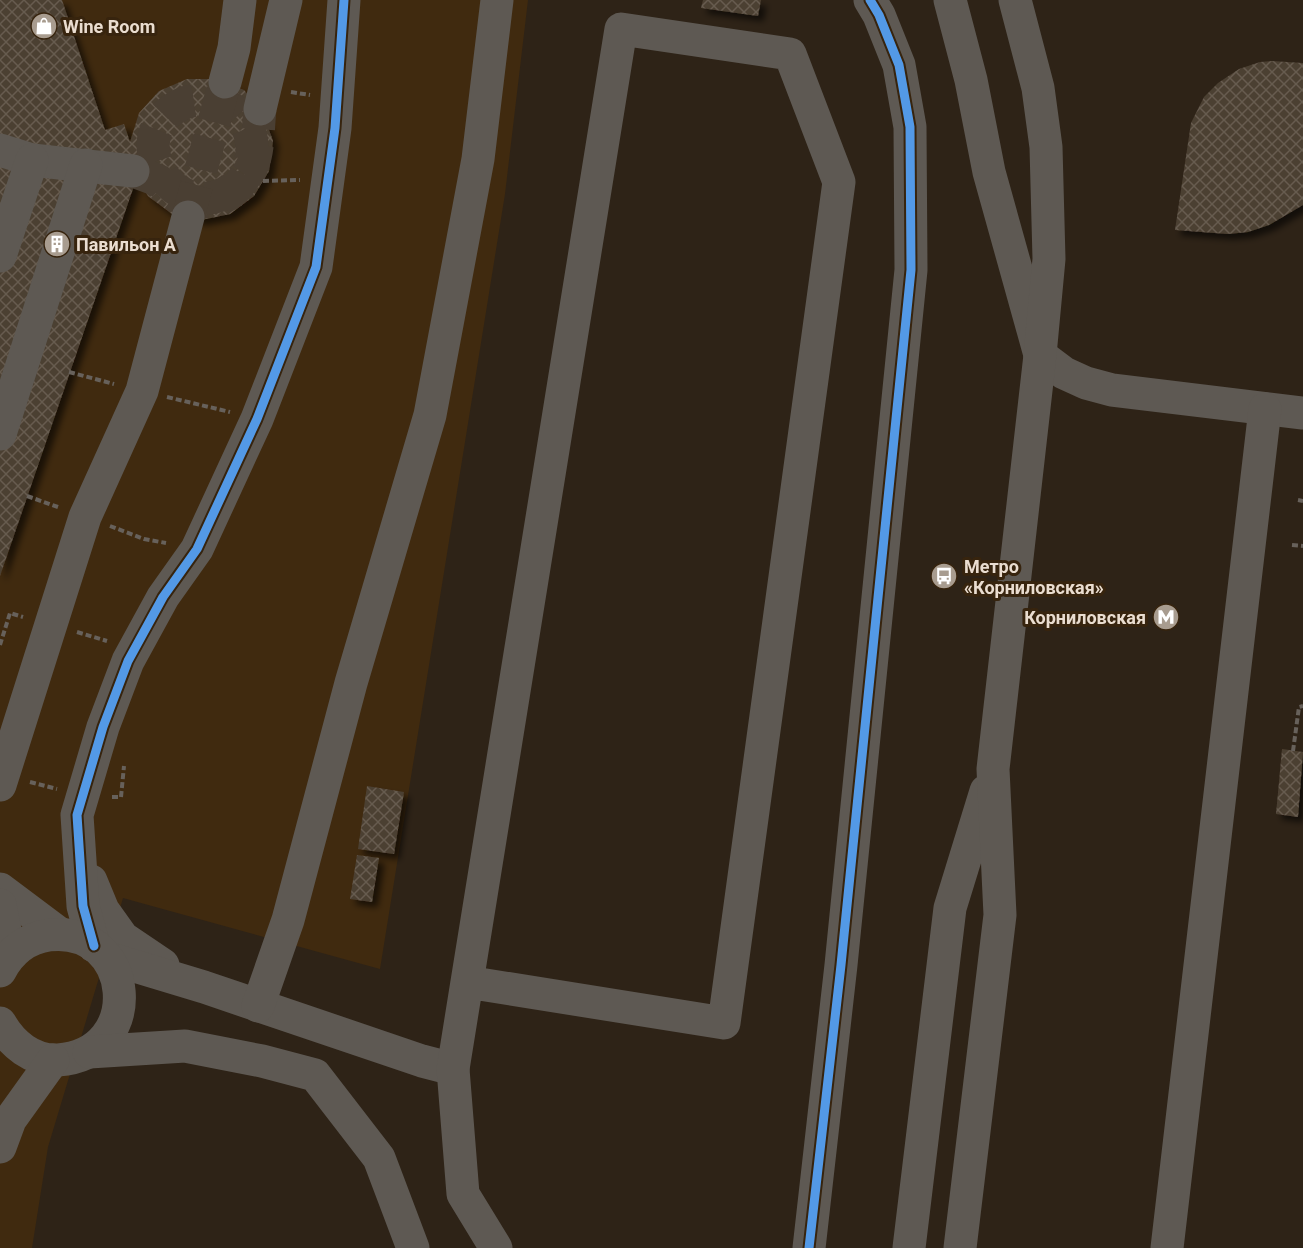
<svg xmlns="http://www.w3.org/2000/svg" width="1303" height="1248" font-family="Roboto,sans-serif">
<style>
.built{fill:#402a0f}
.building{fill:url(#building-cross-hatch);filter:url(#shadow)}
.lines{fill:none;stroke-linecap:round;stroke-linejoin:round}
.minor-tunnel{stroke:#4a3f33;stroke-width:33;stroke-dasharray:33 16;stroke-linecap:butt}
.path{stroke:#67615b;stroke-width:4;stroke-dasharray:6 3;stroke-linecap:butt}
.minor{stroke:#5e5953;stroke-width:33}
.cycleway-casing{stroke:#37240e;stroke-width:13}
.cycleway{stroke:#5399e6;stroke-width:9}
.labels{text-anchor:middle;dominant-baseline:central;stroke-width:6;stroke-linejoin:round;paint-order:stroke}
.poi-label{font-size:18px;font-weight:bold;fill:#eaddd0;stroke:#37240e;text-anchor:start}
</style>
<defs>
<pattern id="building-cross-hatch" width="8" height="8" patternUnits="userSpaceOnUse" patternTransform="scale(1.5)"><rect width="8" height="8" fill="#4c4032"/><path d="M0 0l8 8M0 8l8-8" fill="none" stroke="#665b4f"/></pattern>
<filter id="shadow"><feDropShadow dx="5.5" dy="5.5" stdDeviation="3" flood-color="#0009"/></filter>
</defs>
<rect width="100%" height="100%" fill="#2e2317"/>
<path class="built" d="M 0,0 L 528,0 L 505,194 L 380,969 L 123,898 L 48,1147 L 32,1248 L 0,1248 Z"/>
<g class="building">
<path d="M 0,0 L 62,0 L 105,130 L 124,124 L 130,142 L 139,113 L 159,91 L 187,79 L 216,79 L 244,90 L 263,113 L 273,141 L 269,171 L 254,196 L 230,214 L 201,220 L 172,214 L 148,196 L 137,177 L 0,576 Z"/>
<path d="M 703,0 L 761,0 L 758,16 L 701,8 Z"/>
<path d="M 1272,61 L 1303,63 L 1303,205 L 1269,225 L 1248,232 L 1228,234 L 1175,230 L 1191,123 L 1204,97 L 1218,83 L 1239,69 L 1260,62 Z"/>
<path d="M 1282,749 L 1303,752 L 1298,817 L 1276,814 Z"/>
<path d="M 367,786 L 404,792 L 394,854 L 358,849 Z"/>
<path d="M 357,855 L 379,858 L 372,902 L 350,899 Z"/>
</g>
<g class="lines">
<g class="minor-tunnel">
<path d="M 133,171 C 141,174 151,177 159,181 C 169,188 175,198 189,201 C 260,214 276,110 211,101 C 200,99 189,100 180,105 C 120,136 172,221 225,193 C 238,186 248,177 253,164 C 259,148 258,126 260,109"/>
<path d="M 188,217 L 225,82"/>
</g>
<g class="path">
<path d="M 291,92 L 310,95"/>
<path d="M 263,181 L 300,180"/>
<path d="M 69,372 L 114,384"/>
<path d="M 167,397 L 230,412"/>
<path d="M 27,496 L 58,507"/>
<path d="M 1298,500 L 1303,501"/>
<path d="M 110,526 L 144,539 L 166,543"/>
<path d="M 1292,545 L 1303,546"/>
<path d="M 77,632 L 107,641"/>
<path d="M 0,645 L 10,613 L 23,617"/>
<path d="M 1293,751 L 1299,707 L 1303,706"/>
<path d="M 30,782 L 57,789"/>
<path d="M 112,797 L 121,797 L 124,766"/>
</g>
<g class="minor">
<path d="M 950,0 L 971,80 L 989,172 L 1040,355 L 1064,373 L 1086,383 L 1112,390 L 1303,413"/>
<path d="M 225,82 L 234,48 L 240,0"/>
<path d="M 260,109 L 286,0"/>
<path d="M 0,150 L 32,160 L 133,171"/>
<path d="M 0,256 L 32,160"/>
<path d="M 0,434 L 86,165"/>
<path d="M 0,785 L 85,517 L 142,391 L 188,217"/>
<path d="M 91,881 L 103,910 L 123,938 L 163,965"/>
<path d="M 0,889 L 60,934"/>
<path d="M 0,905 L 10,955"/>
<path d="M 94,946 L 83,906 L 77,815 L 103,727 L 128,661 L 163,597 L 197,549 L 257,419 L 316,267 L 335,128 L 344,0"/>
<path d="M 108,958 L 204,987 L 422,1061 L 453,1069"/>
<path d="M 0,971 C 10,952 27,938 49,935 C 135,925 147,1054 58,1060 C 32,1061 12,1044 0,1023"/>
<path d="M 467,982 L 724,1023 L 839,182 L 790,54 L 621,29 L 467,982 L 453,1069 L 463,1194 L 496,1248"/>
<path d="M 258,1006 L 288,920 L 351,683 L 430,415 L 478,159 L 497,0"/>
<path d="M 89,1052 L 185,1046 L 262,1061 L 315,1075 L 379,1158 L 413,1248"/>
<path d="M 0,1147 L 10,1120 L 53,1060"/>
<path d="M 809,1248 L 841,965 L 911,270 L 910,127 L 899,65 L 879,15 L 870,0"/>
<path d="M 909,1248 L 950,908 L 986,791"/>
<path d="M 960,1248 L 1000,915 L 993,769 L 1040,355 L 1049,259 L 1046,147 L 1038,88 L 1015,0"/>
<path d="M 1167,1248 L 1265,409"/>
</g>
<defs>
<g id="cycleway">
<path d="M 94,946 L 83,906 L 77,815 L 103,727 L 128,661 L 163,597 L 197,549 L 257,419 L 316,267 L 335,128 L 344,0"/>
<path d="M 809,1248 L 841,965 L 911,270 L 910,127 L 899,65 L 879,15 L 870,0"/>
</g>
</defs>
<use href="#cycleway" class="cycleway-casing"/>
<use href="#cycleway" class="cycleway"/>
</g>
<defs>
<symbol id="shop-disc" viewBox="-11 -11 22 22"><circle r="9.5" fill="#a89c8f" stroke="#37240e"/><path d="M-5-2.5h2.3a2.7 3.5 0 0 1 5.4 0H5L5.5 6h-11ZM-1.5-2.5h3a1.5 2.3 0 0 0-3 0Z" fill="#fff"/></symbol>
<symbol id="building-disc" viewBox="-11 -11 22 22"><circle r="9.5" fill="#a89c8f" stroke="#37240e"/><path d="M-4-6H4V6H1V3H-1V6H-4ZM-2.5-4.3h1.7v1.8h-1.7ZM.8-4.3h1.7v1.8H.8ZM-2.5-1h1.7V.8h-1.7ZM.8-1h1.7V.8H.8Z" fill="#fff"/></symbol>
<symbol id="bus-disc" viewBox="-11 -11 22 22"><circle r="9.5" fill="#a89c8f" stroke="#37240e"/><path d="M-5-6H5V4H4V6H2V4H-2V6H-4V4H-5ZM-3.5-4V0h7V-4ZM-3.5 1.2v1.5H-2V1.2ZM2 1.2v1.5H3.5V1.2Z" fill="#fff"/></symbol>
<symbol id="metro-disc" viewBox="-11 -11 22 22"><circle r="9.5" fill="#a89c8f" stroke="#37240e"/><path d="M-5.5 5V-5H-3L0 0L3-5H5.5V5H3V-.5L0 4L-3-.5V5Z" fill="#fff"/></symbol>
</defs>
<g fill-rule="evenodd">
<use href="#shop-disc" x="29" y="11" width="30" height="30"/>
<use href="#building-disc" x="42" y="229" width="30" height="30"/>
<use href="#bus-disc" x="929" y="561" width="30" height="30"/>
<use href="#metro-disc" x="1151" y="602" width="30" height="30"/>
</g>
<g class="labels">
<g class="poi-label">
<text x="63" y="26">Wine Room</text>
<text x="76" y="244">Павильон А</text>
<text x="964" y="566">Метро<tspan x="964" dy="21">«Корниловская»</tspan></text>
<text x="1146" y="617" text-anchor="end">Корниловская</text>
</g>
</g>
</svg>
